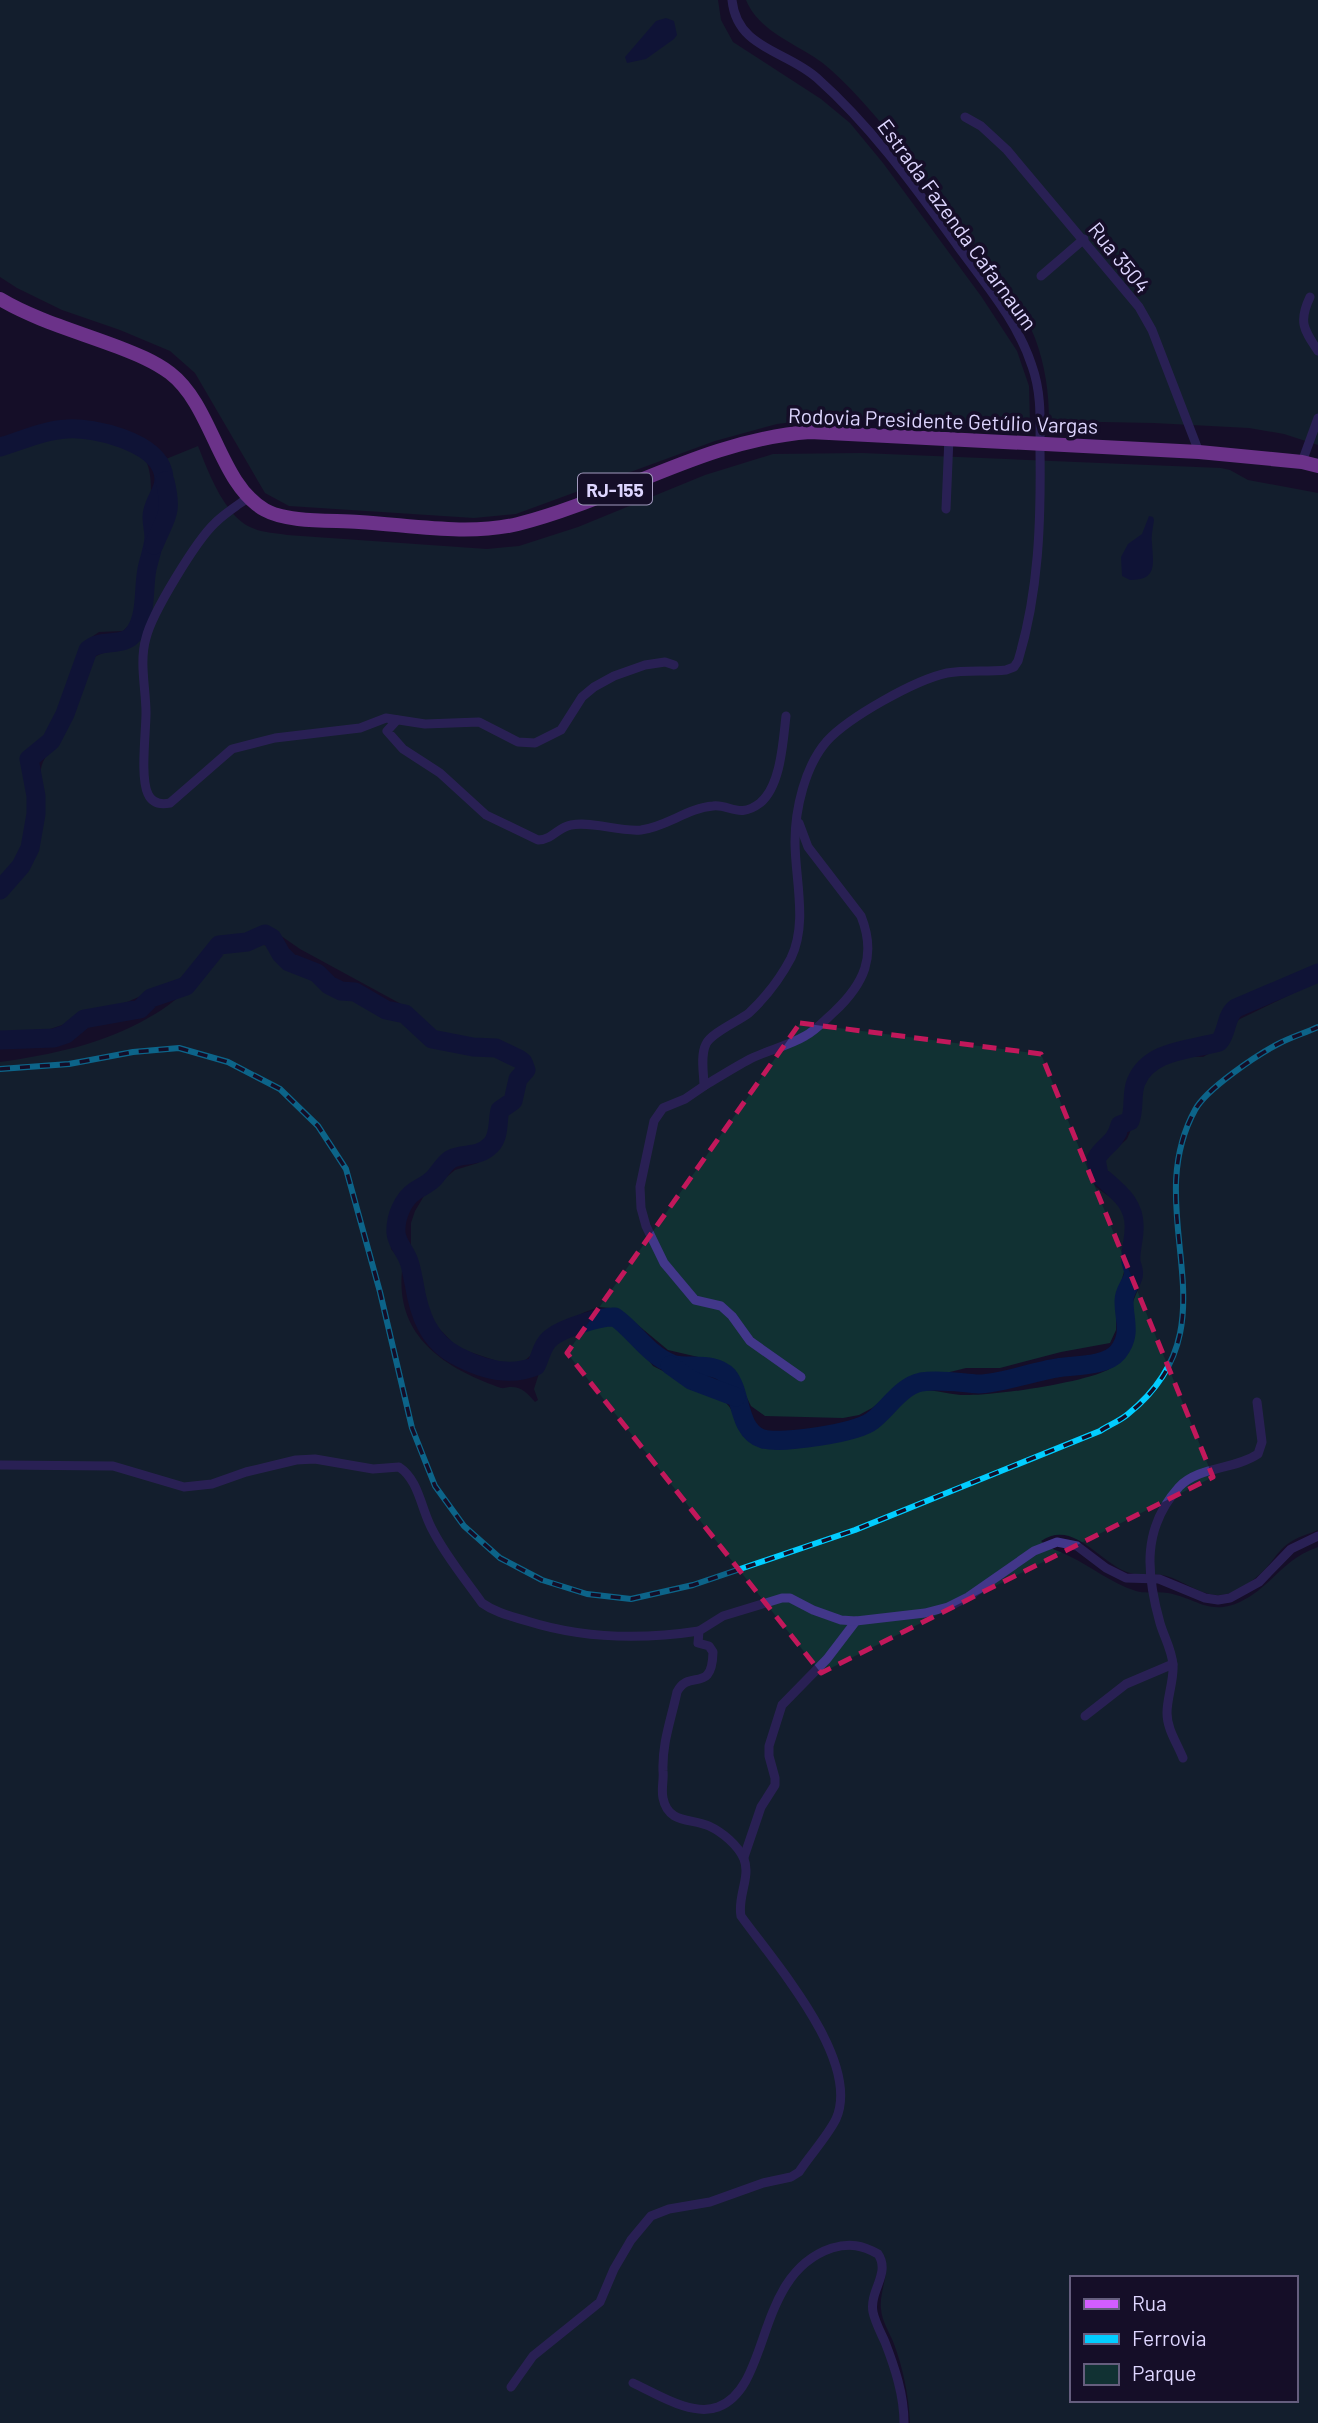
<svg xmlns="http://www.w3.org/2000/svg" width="1318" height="2423" font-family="Barlow,sans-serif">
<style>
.green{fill:#113133;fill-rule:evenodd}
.water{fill:#071948}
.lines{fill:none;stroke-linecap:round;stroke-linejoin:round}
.river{stroke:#071948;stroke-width:19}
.street{stroke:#42378a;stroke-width:9}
.primary{stroke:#d25dff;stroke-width:14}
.rail-casing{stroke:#02cdff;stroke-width:6}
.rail{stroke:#150e28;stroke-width:3.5;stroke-dasharray:10;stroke-linecap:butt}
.marked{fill:none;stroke:#c2185b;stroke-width:5;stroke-dasharray:14 9;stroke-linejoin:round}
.labels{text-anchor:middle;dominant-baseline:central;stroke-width:7;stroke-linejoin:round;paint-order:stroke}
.shield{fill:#150e28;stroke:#a29abe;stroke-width:2}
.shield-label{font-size:19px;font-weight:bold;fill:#ded6ff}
.street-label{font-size:21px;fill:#ded6ff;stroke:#150e28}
</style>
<rect width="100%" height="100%" fill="#150e28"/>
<g class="green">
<path d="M 0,0 L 718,0 L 721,20 L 733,42 L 821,99 L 850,123 L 883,163 L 981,296 L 1017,351 L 1029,386 L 1030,425 L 974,427 L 902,422 L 819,419 L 777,424 L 715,441 L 516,514 L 474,518 L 289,506 L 265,493 L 195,373 L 170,351 L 120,330 L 62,310 L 17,288 L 0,277 Z"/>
<path d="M 746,0 L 1318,0 L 1318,445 L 1284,434 L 1249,428 L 1154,423 L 1049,421 C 1049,392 1045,365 1035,338 C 1022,305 996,277 976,249 C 931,189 886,120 831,70 C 804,45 761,36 746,0 Z"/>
<path d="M 62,435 C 83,435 130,440 144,458 C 160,479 144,549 140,575 C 138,586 139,597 137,608 C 135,616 130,625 123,631 L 99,632 L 87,640 L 71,673 L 63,709 L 46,740 L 24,756 L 21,767 L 31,793 L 30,823 L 23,852 L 0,880 L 0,455 Z"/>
<path d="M 198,446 C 208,471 224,515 250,527 C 262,533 275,533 287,535 L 487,549 L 519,546 L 578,527 L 705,475 L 773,454 L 862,453 L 1221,468 L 1230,470 L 1248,480 L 1318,493 L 1318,968 L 1301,972 L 1234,1005 L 1229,1010 L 1217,1037 L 1177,1045 L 1144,1060 L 1128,1088 L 1124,1116 L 1117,1122 L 1113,1132 L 1091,1150 L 1088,1158 L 1091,1179 L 1096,1187 L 1122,1206 L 1127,1218 L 1125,1268 L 1116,1301 L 1116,1330 L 1110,1343 L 1061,1352 L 1000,1368 L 966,1368 L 950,1372 L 925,1373 L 905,1382 L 872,1408 L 859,1415 L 843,1418 L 765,1416 L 751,1406 L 733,1370 L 711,1360 L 668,1350 L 621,1311 L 610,1308 L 599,1307 L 585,1312 L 547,1331 L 530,1356 L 523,1362 L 515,1365 L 506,1364 L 464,1350 L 453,1343 L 430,1319 L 422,1277 L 411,1251 L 411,1223 L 415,1211 L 424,1196 L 455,1170 L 478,1163 L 495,1147 L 507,1115 L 521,1099 L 530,1072 L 531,1065 L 526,1054 L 491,1039 L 458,1038 L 436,1032 L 401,1004 L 300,949 L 274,931 L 266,929 L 218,940 L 196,964 L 178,980 L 127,1002 L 100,1011 L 79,1014 L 68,1023 L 50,1029 L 0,1032 L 0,899 C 29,873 42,837 42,799 C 42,787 38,773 43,762 C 51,746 63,732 70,716 C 78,699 81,676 91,661 C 101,648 122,654 133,642 C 151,622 148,595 154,571 C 161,545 178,523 175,495 C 174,483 169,470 166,459 Z"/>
<path d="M 260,944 L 267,946 L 287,965 L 298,972 L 315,977 L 333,993 L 363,1000 L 398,1017 L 416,1031 L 427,1045 L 473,1053 L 492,1050 L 518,1064 L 519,1071 L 513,1079 L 512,1096 C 479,1112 500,1126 489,1140 C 480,1152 466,1149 454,1152 C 443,1156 436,1171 428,1179 C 423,1184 415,1185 409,1189 C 392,1202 389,1229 391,1249 L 403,1263 C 392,1333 440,1366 498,1387 C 504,1389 503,1388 509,1387 C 522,1386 528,1394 535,1402 L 538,1400 L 534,1389 L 546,1351 L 551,1346 L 566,1334 L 610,1321 L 625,1330 L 653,1366 L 726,1403 C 734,1411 736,1420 740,1431 C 748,1446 771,1449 787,1449 C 802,1450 861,1433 873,1425 C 888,1415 898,1391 918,1390 C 934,1389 950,1395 966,1395 C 993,1396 1090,1382 1111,1368 C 1119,1363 1127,1353 1132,1344 C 1139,1331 1131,1322 1132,1309 C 1132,1300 1138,1292 1140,1284 C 1142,1276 1139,1270 1139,1263 C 1139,1241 1145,1228 1135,1206 C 1127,1186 1103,1183 1105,1159 L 1127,1139 L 1136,1118 L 1141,1088 L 1151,1070 L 1179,1056 L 1203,1057 L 1212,1052 L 1229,1038 L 1235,1023 L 1240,1019 L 1318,981 L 1318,1530 C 1309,1534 1297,1537 1289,1543 C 1280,1549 1274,1559 1267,1567 C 1256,1579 1235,1596 1217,1595 C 1197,1594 1180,1578 1162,1575 C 1151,1573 1140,1576 1130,1573 C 1100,1564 1074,1518 1041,1541 C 1051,1550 1058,1550 1069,1556 C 1092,1567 1111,1583 1136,1591 C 1146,1594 1157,1591 1168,1593 C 1196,1598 1209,1616 1240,1602 C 1273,1586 1281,1560 1318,1547 L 1318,2423 L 910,2423 C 909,2397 903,2368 894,2344 C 889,2331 882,2322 881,2309 C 879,2290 891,2273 884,2256 L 878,2261 C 880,2276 868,2290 871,2304 C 879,2344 900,2381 900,2423 L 0,2423 L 0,1062 C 50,1055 104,1044 148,1018 C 167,1008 184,993 199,978 C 207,970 213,957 223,950 C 233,945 249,945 260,944 ZM 1071,2278 L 1295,2278 L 1295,2400 L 1071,2400 Z"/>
</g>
<g class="water">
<path d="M 666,18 L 674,21 L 677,35 L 674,39 L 646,59 L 627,63 L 625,57 L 656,21 Z"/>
<path d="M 1149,516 L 1153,517 L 1154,520 C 1153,528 1151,536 1152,543 C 1153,564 1158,580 1130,580 L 1122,576 L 1121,557 L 1128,544 L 1142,534 Z"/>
</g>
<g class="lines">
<g class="river">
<path d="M 0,447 C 21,441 44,430 67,429 C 95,427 155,442 163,472 C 168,490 152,500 152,517 C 152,524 154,531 154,538 C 153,550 149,559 147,569 C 143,589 147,614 135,632 C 124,649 102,637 88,650 L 65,714 L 51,741 L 29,759 L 36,796 L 36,814 L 30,848 L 21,866 L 0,890"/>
<path d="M 154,545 C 166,516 173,514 165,481"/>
<path d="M 0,1040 L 54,1038 L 66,1034 L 84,1019 L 140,1009 L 151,998 L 186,986 L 219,945 L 247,942 L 265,934 L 272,938 L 281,954 L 289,962 L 317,973 L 329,985 L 341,991 L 355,992 L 386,1010 L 405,1014 L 432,1039 L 473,1047 L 496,1048 L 519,1059 L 523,1062 L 526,1070 L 518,1079 L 513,1101 L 500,1110 C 497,1122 500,1136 491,1145 C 477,1159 464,1152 451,1159 C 444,1163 439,1173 433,1179 C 428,1184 421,1187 415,1191 C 403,1199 395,1217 396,1233 C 397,1243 403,1248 407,1257 C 411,1264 412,1274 414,1283 C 419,1314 428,1342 459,1357 C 484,1370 510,1377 536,1366 C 541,1356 542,1344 552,1337 C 564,1328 600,1316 615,1317 C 635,1331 648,1355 672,1364 C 689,1369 714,1361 728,1376 C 742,1393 737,1431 763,1439 C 782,1444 857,1433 872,1421 C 887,1410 901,1386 921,1382 C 940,1379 961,1383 979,1384 C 999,1384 1036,1371 1057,1368 C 1074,1365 1106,1367 1118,1352 C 1132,1334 1124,1321 1124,1301 C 1124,1291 1130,1286 1133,1277 C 1135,1271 1132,1267 1131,1262 C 1130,1251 1134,1240 1134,1230 C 1136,1203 1117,1191 1099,1175 L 1096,1159 C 1105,1144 1115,1144 1120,1125 L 1130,1121 C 1135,1109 1131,1094 1136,1082 C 1149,1050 1190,1050 1219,1042 C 1228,1032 1225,1016 1236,1008 L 1318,973"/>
<path d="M 670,1365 L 691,1380 L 736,1397"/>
</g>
<g class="street">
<path d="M 732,0 C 737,49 786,50 817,78 C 872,127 914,186 957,245 C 985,284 1017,320 1032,366 C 1042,394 1040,422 1040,450 C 1041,521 1039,592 1018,661 L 1014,667 L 1006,670 C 986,672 966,670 947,673 C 915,680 849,717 827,741 C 805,766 795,809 795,842 C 795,879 808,923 791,958 C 781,977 765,998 749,1013 C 739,1021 711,1033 706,1044 C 700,1056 704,1074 704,1086 L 685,1099 L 663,1108 L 654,1121 L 640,1187 L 641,1208 L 646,1226 L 664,1263 L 695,1300 L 721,1306 L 732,1316 L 750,1341 L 801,1377"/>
<path d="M 965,117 L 981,126 L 1007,150 L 1139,307 L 1152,330 L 1199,452"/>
<path d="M 1041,276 L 1084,239"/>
<path d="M 1310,297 C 1298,322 1304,330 1318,351"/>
<path d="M 1302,462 L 1318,418"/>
<path d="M 249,497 C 238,505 225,513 215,523 C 196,541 152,613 146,638 C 139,662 146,689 146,713 C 146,732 140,778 148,794 C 152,803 160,805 170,803 L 232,749 L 275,738 L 360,728 L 386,718 L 425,724 L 479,722 L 518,742 L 535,743 L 561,730 L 582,697 L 594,687 L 614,676 L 645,665 L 665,662 L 674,665"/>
<path d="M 946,509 L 949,437"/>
<path d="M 397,720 L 387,731 L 403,749 L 440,773 L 486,815 L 538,840 C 554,839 558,827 571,825 C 594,821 618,832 641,830 C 666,827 688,808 713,806 C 730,804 739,819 760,803 C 781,786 783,741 786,716"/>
<path d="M 704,1086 C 719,1077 735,1067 750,1059 C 768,1050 788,1046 805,1036 C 816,1030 825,1020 834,1012 C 864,984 877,956 861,916 L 808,847 L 799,823"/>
<path d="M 0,1465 L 113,1466 L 184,1487 L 212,1484 L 246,1472 L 296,1460 L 315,1459 L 373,1469 L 399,1467 C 419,1480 421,1509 432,1529 C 445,1555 465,1579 482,1603 C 496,1613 511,1616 527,1621 C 584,1639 640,1640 699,1631"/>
<path d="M 1085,1716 L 1126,1684 L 1173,1664"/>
<path d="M 1183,1758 C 1177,1743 1167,1729 1167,1713 C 1167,1697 1174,1681 1173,1665 C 1172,1650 1164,1637 1160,1623 C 1146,1573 1142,1528 1179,1487 C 1199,1466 1234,1470 1258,1454 L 1262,1442 L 1257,1402"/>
<path d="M 744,1857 L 761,1807 L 775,1785 L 775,1778 L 769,1756 L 769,1746 L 782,1705 L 827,1659 L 856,1621"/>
<path d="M 633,2383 C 657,2394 692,2417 718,2407 C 772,2387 754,2274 832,2248 C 850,2243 862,2245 878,2254 C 891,2273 869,2291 873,2312 C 875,2322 881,2333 885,2342 C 895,2368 904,2395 904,2423"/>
<path d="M 511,2387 L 533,2356 L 600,2302 L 614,2269 L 631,2240 L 651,2216 L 669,2209 L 710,2202 L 763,2183 L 791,2177 L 799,2172 C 810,2155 827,2137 836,2119 C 862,2061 774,1962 741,1916 C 737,1897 751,1877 744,1859 C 738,1845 722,1832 709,1826 C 691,1818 668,1824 663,1798 C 661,1789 664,1780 663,1771 C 662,1743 671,1720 677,1692 C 689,1668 712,1695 713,1652 L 709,1646 L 698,1643 L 699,1631 L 723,1616 L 782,1598 L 790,1598 L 813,1610 L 841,1620 L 856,1621 L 925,1613 L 948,1607 L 968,1597 L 1034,1551 L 1057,1542 L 1077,1546 L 1106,1568 L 1126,1578 L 1159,1579 L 1205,1598 L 1218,1600 L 1230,1598 L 1259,1582 L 1291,1549 L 1318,1536"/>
</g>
<path class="primary" d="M 0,299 C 35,320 79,332 118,347 C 136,354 154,361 170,373 C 213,406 219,484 265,510 C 288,523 333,520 359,522 C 411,525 467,536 518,524 C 618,499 703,440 810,432 L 1199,452 L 1302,462 L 1318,466"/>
<defs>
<path id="rail" d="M 0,1069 L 69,1064 L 133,1052 L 179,1048 L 228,1062 L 280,1089 L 318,1126 L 346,1169 L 380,1292 L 412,1428 L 435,1486 L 464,1526 L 500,1558 L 542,1580 L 587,1594 L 631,1599 L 693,1585 L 855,1530 L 1100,1431 C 1109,1425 1120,1421 1128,1414 C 1240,1324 1137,1216 1195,1110 C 1206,1089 1257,1055 1278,1044 C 1291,1037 1305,1033 1318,1027"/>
</defs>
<use href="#rail" class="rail-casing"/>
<use href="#rail" class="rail"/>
</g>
<path d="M0 0H1318V2423H0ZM 800,1023 L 1041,1054 L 1213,1477 L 821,1673 L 567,1353 Z" fill="#150e28" fill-opacity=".55" fill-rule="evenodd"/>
<path class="marked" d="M 800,1023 L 1041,1054 L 1213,1477 L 821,1673 L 567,1353 Z"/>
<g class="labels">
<rect class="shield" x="578" y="473.5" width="74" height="31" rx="5"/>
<g class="shield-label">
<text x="615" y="489">RJ-155</text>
</g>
<g class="street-label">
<text transform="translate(958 224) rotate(54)">Estrada Fazenda Cafarnaum</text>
<text transform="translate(1120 257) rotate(51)">Rua 3504</text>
<text transform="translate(943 420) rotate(2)">Rodovia Presidente Getúlio Vargas</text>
</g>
</g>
<rect x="1070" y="2276" width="228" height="126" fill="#150e28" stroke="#655e7e" stroke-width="2"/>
<rect x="1084" y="2299" width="35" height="10" fill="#d25dff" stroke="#655e7e" stroke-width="2"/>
<text x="1132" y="2311" font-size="21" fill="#ded6ff">Rua</text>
<rect x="1084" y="2334" width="35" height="10" fill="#02cdff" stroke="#655e7e" stroke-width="2"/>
<text x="1132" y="2346" font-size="21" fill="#ded6ff">Ferrovia</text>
<rect x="1084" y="2364" width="35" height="21" fill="#113133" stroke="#655e7e" stroke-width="2"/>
<text x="1132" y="2381" font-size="21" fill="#ded6ff">Parque</text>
</svg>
